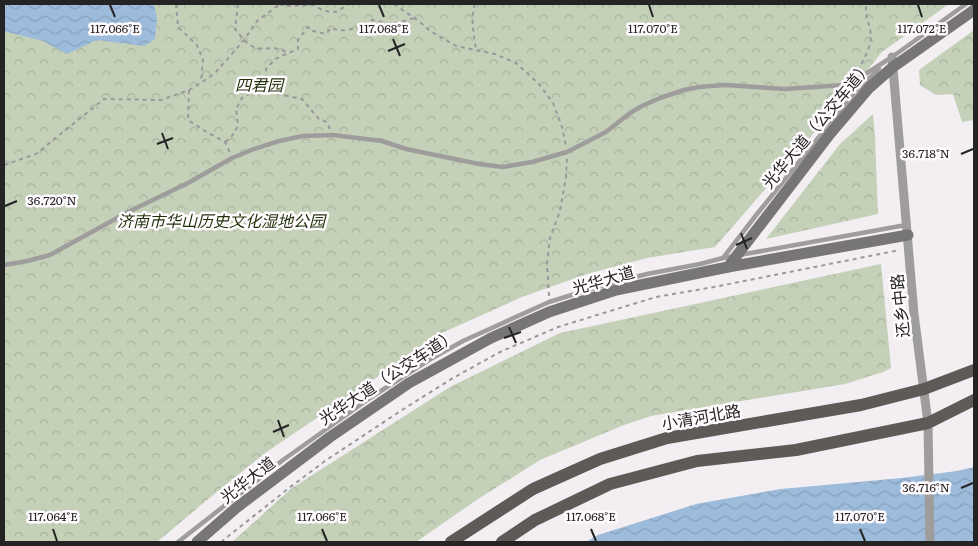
<svg xmlns="http://www.w3.org/2000/svg" width="978" height="546" font-family="Literata,'Noto Sans SC',serif">
<style>
.forest{fill:url(#forest-crowns)}
.water{fill:url(#water-waves)}
.lines{fill:none;stroke-linecap:round;stroke-linejoin:round}
.path{stroke:#9b989b;stroke-width:2;stroke-dasharray:4 4;stroke-linecap:butt}
.service{stroke:#9f9d9c;stroke-width:4.5}
.minor{stroke:#9f9d9c;stroke-width:9}
.secondary{stroke:#787674;stroke-width:11}
.primary{stroke:#5d5a58;stroke-width:12}
.ticks{fill:none;stroke:#252425;stroke-width:2}
.labels{text-anchor:middle;dominant-baseline:central;stroke-width:5;stroke-linejoin:round;paint-order:stroke}
.park-label{font-size:16px;font-style:italic;fill:#1f3106;stroke:#fffbff}
.street-label{font-size:16px;fill:#252425;stroke:#fffbff}
.ticks-label{font-size:12px;text-anchor:middle;fill:#252425;stroke:#fffbff;stroke-width:5;stroke-linejoin:round;paint-order:stroke}
</style>
<defs>
<pattern id="forest-crowns" width="20" height="18" patternUnits="userSpaceOnUse" patternTransform="scale(1.25)"><rect width="20" height="18" fill="#c4d1b8"/><path d="M2 6a3 3 0 1 1 6 0M12 15a3 3 0 1 1 6 0" fill="none" stroke="#a8b39e"/></pattern>
<pattern id="water-waves" width="16" height="10" patternUnits="userSpaceOnUse" patternTransform="scale(1.25)"><rect width="16" height="10" fill="#9dbcdb"/><path d="M0 5q4-4 8 0t8 0" fill="none" stroke="#87a1bc"/></pattern>
</defs>
<rect width="100%" height="100%" fill="#f2eef1"/>
<g class="forest">
<path d="M 4,4 L 949,4 L 882,52 L 847,95 L 715,247 L 647,258 L 587,274 L 522,297 L 444,332 L 265,453 L 207,500 L 157,542 L 4,542 Z"/>
<path d="M 974,30 L 974,120 L 962,122 L 953,94 L 936,95 L 920,85 L 919,70 Z"/>
<path d="M 873,114 L 875,136 L 878,214 L 766,239 L 840,144 Z"/>
<path d="M 881,264 L 891,368 L 883,372 L 845,384 L 651,416 L 624,425 L 540,460 L 478,499 L 416,542 L 232,542 L 292,488 L 450,387 L 560,333 Z"/>
</g>
<g class="water">
<path d="M 4,4 L 154,4 L 157,19 L 155,39 L 144,46 L 97,40 L 67,54 L 43,41 L 7,32 L 4,33 Z"/>
<path d="M 974,467 L 974,542 L 586,542 L 598,535 L 696,504 L 781,489 L 902,478 L 957,471 Z"/>
</g>
<g class="lines">
<g class="path">
<path d="M 176,4 L 178,27 L 197,45 L 203,60 L 201,82"/>
<path d="M 238,4 L 235,29 C 241,36 247,46 257,48 C 269,50 272,45 286,52"/>
<path d="M 279,4 L 287,6 L 313,5 L 324,11 L 336,12 L 349,4"/>
<path d="M 394,4 L 420,22 L 430,31 L 456,46 L 495,54 L 516,63 L 539,84 L 553,103 L 562,127 L 566,146"/>
<path d="M 475,4 C 470,19 474,34 476,50"/>
<path d="M 858,71 C 863,60 871,48 871,36 C 870,24 865,17 866,4"/>
<path d="M 189,90 L 188,120 L 205,131 L 225,142 L 230,153"/>
<path d="M 330,129 L 327,122 L 319,119 L 302,99 L 274,93 L 266,85 L 266,69 L 275,59 L 298,49 L 298,40 L 308,27 L 313,31 L 326,34 L 331,28 C 347,34 358,27 372,20 L 392,24 L 415,18"/>
<path d="M 225,142 L 232,136 L 238,126 L 236,109 L 242,98 L 266,85"/>
<path d="M 4,165 L 36,154 L 104,99 L 161,100 L 189,90 L 201,83 L 215,73 L 244,40 L 257,21 L 280,4"/>
<path d="M 549,296 L 547,264 L 550,238 L 560,211 L 566,177 L 567,158"/>
<path d="M 221,542 L 289,488 L 325,461 L 402,410 L 453,378 L 500,352 L 558,327 L 656,297 L 714,287 L 900,250"/>
</g>
<g class="service">
<path d="M 892,57 L 966,4"/>
<path d="M 723,258 L 757,214 L 856,91 L 879,69"/>
<path d="M 4,265 L 27,261 L 50,255 L 128,212 L 188,183 L 232,158 L 254,149 L 279,141 L 303,136 L 333,135 L 382,141 L 406,149 L 479,164 L 503,167 L 532,162 L 567,152 L 606,132 L 630,113 L 642,106 L 660,98 L 684,90 L 699,87 L 725,85 L 785,89 L 844,85 L 853,82 L 892,57"/>
<path d="M 178,542 L 283,460 L 370,398 L 429,360 L 463,341 L 549,302 L 604,285 L 647,274 L 700,264 L 723,258 L 906,225"/>
</g>
<path class="minor" d="M 892,57 L 914,314 L 928,423 L 930,542"/>
<g class="secondary">
<path d="M 728,267 L 830,134 L 869,88 L 893,67 L 974,10"/>
<path d="M 197,542 L 236,508 L 330,437 L 409,383 L 491,338 L 549,312 L 616,290 L 728,267 L 908,235"/>
</g>
<g class="primary">
<path d="M 451,542 L 533,489 L 600,459 L 667,438 L 861,405 L 924,389 L 974,370"/>
<path d="M 502,542 L 535,520 L 610,484 L 697,461 L 796,450 L 928,423 L 974,400"/>
</g>
</g>
<path class="ticks" d="M 110,5 L 115,17M 379,5 L 384,17M 649,5 L 653,17M 918,5 L 922,17M 393,39 L 400,56M 388,51 L 405,44M 162,133 L 168,149M 157,144 L 173,138M 961,154 L 973,149M 5,206 L 17,201M 741,233 L 747,249M 736,245 L 752,238M 509,327 L 516,343M 504,338 L 521,332M 278,420 L 284,437M 273,432 L 289,425M 961,488 L 973,483M 53,529 L 57,541M 322,529 L 327,541M 591,529 L 596,541M 860,529 L 865,541"/>
<g class="labels">
<g class="park-label">
<text x="259" y="84">四君园</text>
<text x="221" y="220">济南市华山历史文化湿地公园</text>
</g>
<g class="street-label">
<text transform="translate(816 124) rotate(-50)">光华大道（公交车道）</text>
<text transform="translate(603 279) rotate(-16)">光华大道</text>
<text transform="translate(899 306) rotate(-96)">还乡中路</text>
<text transform="translate(387 376) rotate(-33)">光华大道（公交车道）</text>
<text transform="translate(701 416) rotate(-10)">小清河北路</text>
<text transform="translate(247 479) rotate(-38)">光华大道</text>
</g>
</g>
<g class="ticks-label">
<text x="115" y="33">117.066°E</text>
<text x="384" y="33">117.068°E</text>
<text x="653" y="33">117.070°E</text>
<text x="922" y="33">117.072°E</text>
<text x="926" y="158">36.718°N</text>
<text x="52" y="205">36.720°N</text>
<text x="926" y="492">36.716°N</text>
<text x="53" y="521">117.064°E</text>
<text x="322" y="521">117.066°E</text>
<text x="591" y="521">117.068°E</text>
<text x="860" y="521">117.070°E</text>
</g>
<rect width="978" height="546" fill="none" stroke="#252425" stroke-width="10"/>
</svg>
